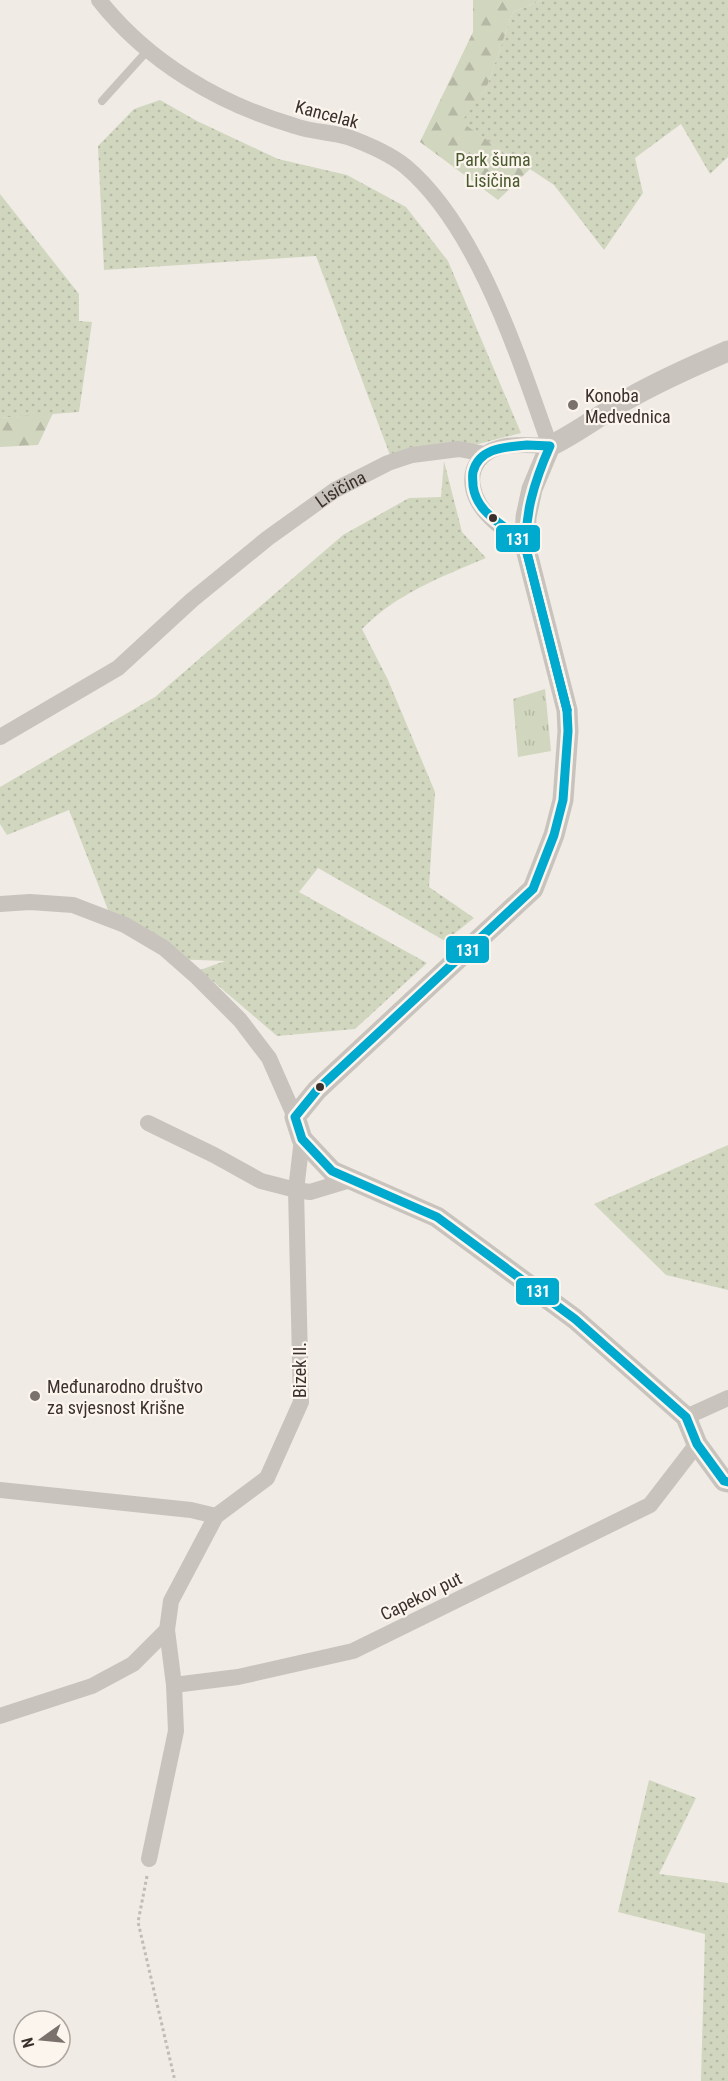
<svg xmlns="http://www.w3.org/2000/svg" width="728" height="2081" font-family="'Roboto Condensed',sans-serif">
<style>
.grass{fill:url(#grass-dots)}
.forest{fill:url(#forest-firs)}
.park{fill:url(#park-tufts)}
.lines{fill:none;stroke-linecap:round;stroke-linejoin:round}
.path{stroke:#c2bbb6;stroke-width:3;stroke-dasharray:3 3;stroke-linecap:butt}
.service{stroke:#c9c3be;stroke-width:8}
.minor{stroke:#c9c3be;stroke-width:16}
.tertiary{stroke:#c9c3be;stroke-width:21}
.bus-1-casing{stroke:#fbf5ee;stroke-width:14}
.bus-1{stroke:#00a9ce;stroke-width:9}
.poi-dot{fill:#7a716c;stroke:#fbf5ee;stroke-width:2}
.bus-dot{fill:#3b302b;stroke:#fbf5ee;stroke-width:2}
.labels{text-anchor:middle;dominant-baseline:central;stroke-width:4.5;stroke-linejoin:round;paint-order:stroke}
.street-label{font-size:18px;fill:#3b302b;stroke:#fbf5ee}
.park-label{font-size:18px;fill:#4a5a2e;stroke:#fbf5ee}
.poi-label{font-size:18px;fill:#3b302b;stroke:#fbf5ee;text-anchor:start}
.line-badge{stroke:#fbf5ee;stroke-width:2}
.badge-label{font-size:16px;text-anchor:middle;font-weight:bold;fill:#fff}
</style>
<defs>
<pattern id="grass-dots" width="8" height="8" patternUnits="userSpaceOnUse" patternTransform="scale(1.5)"><rect width="8" height="8" fill="#d1d6bf"/><path d="M2 2h.1M6 6h.1" fill="none" stroke="#b4b8a4" stroke-width="1.8" stroke-linecap="round"/></pattern>
<pattern id="forest-firs" width="22" height="20" patternUnits="userSpaceOnUse" patternTransform="scale(1.5)"><rect width="22" height="20" fill="#d1d6bf"/><path d="M5 1l3.5 6h-7zM16 11l3.5 6h-7z" fill="#b4b8a4"/></pattern>
<pattern id="park-tufts" width="24" height="20" patternUnits="userSpaceOnUse" patternTransform="scale(1.5)"><rect width="24" height="20" fill="#d1d6bf"/><path d="M3 7l-1-3M5 7V3M7 7l1-3M15 17l-1-3M17 17v-4M19 17l1-3" fill="none" stroke="#b4b8a4"/></pattern>
</defs>
<rect width="100%" height="100%" fill="#f0ebe5"/>
<g class="grass">
<path d="M 542,0 L 728,0 L 728,157 L 710,174 L 681,124 L 635,158 L 643,193 L 604,250 L 554,185 L 460,122 L 486,89 L 513,12 Z"/>
<path d="M 160,100 L 197,121 L 278,159 L 347,175 L 406,207 L 448,261 L 521,433 L 394,466 L 316,256 L 104,270 L 98,146 L 134,109 Z"/>
<path d="M 0,194 L 79,294 L 79,321 L 92,322 L 79,412 L 0,418 Z"/>
<path d="M 444,461 L 462,532 L 486,558 C 441,577 396,594 362,629 L 388,680 L 435,792 L 429,887 L 474,918 L 445,941 L 318,868 L 299,892 L 427,963 L 355,1029 L 277,1036 L 200,970 L 225,961 L 172,959 L 112,920 L 69,810 L 7,835 L 0,824 L 0,787 L 155,697 L 343,535 L 409,498 L 441,497 Z"/>
<path d="M 728,1145 L 728,1290 L 666,1275 L 594,1204 Z"/>
<path d="M 649,1780 L 696,1798 L 659,1874 L 728,1883 L 728,2081 L 701,2081 L 705,1934 L 618,1912 Z"/>
</g>
<g class="forest">
<path d="M 473,0 L 542,0 L 513,12 L 486,89 L 461,122 L 530,169 L 498,200 L 420,142 L 473,32 Z"/>
<path d="M 53,413 L 38,445 L 0,447 L 0,418 Z"/>
</g>
<path class="park" d="M 545,689 L 551,751 L 518,757 L 513,699 Z"/>
<g class="lines">
<path class="path" d="M 147,1876 L 138,1922 L 175,2081"/>
<path class="service" d="M 102,101 L 148,50"/>
<g class="minor">
<path d="M 99,0 C 148,62 219,104 295,126 C 312,132 331,132 348,137 C 367,144 390,154 405,166 C 478,227 519,359 550,446 C 525,445 486,439 474,469 C 470,480 473,494 480,505 C 490,521 510,533 525,545"/>
<path id="s1" d="M 0,737 L 118,668 L 192,600 L 268,538 L 335,490 L 388,463 L 412,455 L 459,449 L 485,454"/>
<path d="M 0,904 L 30,902 L 73,905 L 125,925 L 164,948 L 197,977 L 240,1020 L 269,1058 L 295,1117"/>
<path d="M 148,1123 L 214,1155 L 261,1181 L 296,1190 L 310,1192 L 350,1180"/>
<path d="M 686,1417 L 728,1398"/>
<path d="M 0,1490 L 191,1510 L 216,1516"/>
<path d="M 167,1630 L 174,1685 L 238,1677 L 353,1651 L 650,1505 L 697,1444"/>
<path d="M 0,1716 L 92,1686 L 133,1664 L 167,1630 L 171,1601 L 216,1516 L 267,1478 L 301,1402 L 296,1190 L 302,1139"/>
<path d="M 149,1859 L 176,1731 L 174,1685"/>
</g>
<path class="tertiary" d="M 728,351 C 693,366 659,381 626,400 C 600,415 577,433 550,446 L 532,489 L 526,517 L 525,545 L 567,710 L 568,731 L 563,800 L 554,835 L 533,889 L 317,1090 L 295,1117 L 302,1139 L 332,1171 L 437,1217 L 575,1319 L 686,1417 L 697,1444 L 724,1481 L 728,1482"/>
<defs>
<g id="bus-1">
<path d="M 527,445 L 550,446 C 535,480 523,516 527,553 C 521,528 478,522 473,486 C 473,481 472,476 473,472 C 479,447 506,447 527,445 Z"/>
<path d="M 527,553 L 567,710"/>
<path d="M 527,553 L 567,710"/>
<path d="M 567,710 L 568,731 L 563,800 L 554,835 L 533,889 L 317,1090 L 295,1117 L 302,1139 L 332,1171 L 437,1217 L 575,1319 L 686,1417 L 697,1444 L 724,1481 L 728,1482"/>
</g>
</defs>
<use href="#bus-1" class="bus-1-casing"/>
<use href="#bus-1" class="bus-1"/>
</g>
<g class="poi-dot">
<circle cx="573" cy="405" r="6"/>
<circle cx="35" cy="1396" r="6"/>
</g>
<g class="bus-dot">
<circle cx="493" cy="518" r="5"/>
<circle cx="320" cy="1087" r="5"/>
</g>
<g class="labels">
<g class="street-label">
<text transform="translate(327 114) rotate(15)">Kancelak</text>
<text stroke="none"><textPath href="#s1" startOffset="423">Lisičina</textPath></text>
<text transform="translate(299 1370) rotate(-90)">Bizek II.</text>
<text transform="translate(421 1596) rotate(-26)">Capekov put</text>
</g>
<g class="park-label">
<text x="493" y="159">Park šuma<tspan x="493" dy="21">Lisičina</tspan></text>
</g>
<g class="poi-label">
<text x="585" y="395">Konoba<tspan x="585" dy="21">Medvednica</tspan></text>
<text x="47" y="1386">Međunarodno društvo<tspan x="47" dy="21">za svjesnost Krišne</tspan></text>
</g>
</g>
<g class="line-badge">
<rect x="495" y="524" width="46" height="29" rx="6" fill="#00a9ce"/>
<rect x="445" y="935" width="45" height="29" rx="6" fill="#00a9ce"/>
<rect x="515" y="1277" width="45" height="29" rx="6" fill="#00a9ce"/>
</g>
<g class="badge-label">
<text x="518" y="545">131</text>
<text x="468" y="956">131</text>
<text x="538" y="1297">131</text>
</g>
<g transform="translate(42 2039) rotate(255)"><circle r="28" fill="#fbf5ee" stroke="#aea6a0" stroke-width="1.5"/>
<path d="M0-4.5L10 22L0 15L-10 22Z" fill="#7a716c"/>
<text y="-9" font-size="16" font-weight="bold" text-anchor="middle" fill="#3b302b">N</text>
</g>
</svg>
